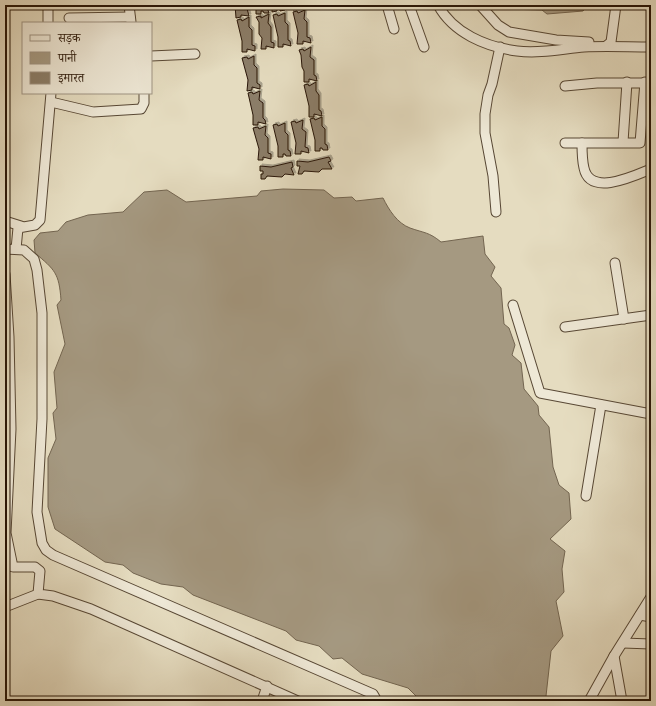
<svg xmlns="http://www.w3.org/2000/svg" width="656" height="706" font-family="'IM FELL DW Pica','Noto Serif Devanagari',serif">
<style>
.water{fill:#a59981;stroke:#736550}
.building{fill:#8b7d67;stroke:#291607;filter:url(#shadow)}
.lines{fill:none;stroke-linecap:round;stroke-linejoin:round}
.minor-casing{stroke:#584835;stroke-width:11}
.minor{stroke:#eee8d6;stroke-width:9}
</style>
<defs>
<filter id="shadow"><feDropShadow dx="2" dy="-2" stdDeviation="0" flood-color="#0004"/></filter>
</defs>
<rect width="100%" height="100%" fill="#e5dcc0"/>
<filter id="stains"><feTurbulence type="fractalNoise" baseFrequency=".005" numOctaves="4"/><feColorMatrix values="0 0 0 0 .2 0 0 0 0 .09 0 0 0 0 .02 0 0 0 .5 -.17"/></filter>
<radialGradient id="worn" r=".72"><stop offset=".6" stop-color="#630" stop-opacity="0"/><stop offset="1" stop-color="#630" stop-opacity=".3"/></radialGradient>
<g class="water">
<path d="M 502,5 L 588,5 L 583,11 L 547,14 L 542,10 L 506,9 Z"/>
<path d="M 283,189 L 324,190 L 334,198 L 352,197 L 356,201 L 383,198 C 389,210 397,223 410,228 C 424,233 429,232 441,242 L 483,236 L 485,254 L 495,267 L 491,276 L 501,288 L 504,324 L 509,328 L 515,345 L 512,355 L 521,363 L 524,389 L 538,406 L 539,415 L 549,427 L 553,467 L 559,485 L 569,493 L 571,519 L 550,539 L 565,551 L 562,569 L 564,592 L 556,601 L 563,636 L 551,651 L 546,696 L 541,701 L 421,701 L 408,688 L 362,674 L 342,658 L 333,659 L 319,646 L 296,640 L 286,631 L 193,595 L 183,587 L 161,584 L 133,573 L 123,565 L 105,562 L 55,529 L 48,507 L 48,458 L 56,439 L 53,413 L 57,408 L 54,372 L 65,344 L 57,305 L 61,300 C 59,273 55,270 35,253 L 34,240 L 40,233 L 58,231 L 66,222 L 88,215 L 123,212 L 144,192 L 167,190 L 186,202 L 257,196 L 261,191 Z"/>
</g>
<g class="building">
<path d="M 235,5 L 246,5 L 249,16 L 241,15 L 241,17 L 236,18 Z"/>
<path d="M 256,5 L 266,5 L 269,13 L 264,13 L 263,11 L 261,11 L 261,14 L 256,14 Z"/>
<path d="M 272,5 L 283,5 L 285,10 L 280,11 L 280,8 L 277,9 L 277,11 L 272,12 Z"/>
<path d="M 292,5 L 306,5 L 306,8 L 298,7 L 298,9 L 293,10 Z"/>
<path d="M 305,10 L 304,19 L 307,22 L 307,37 L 310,38 L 311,43 L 303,41 L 303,44 L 297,44 L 298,33 L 293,12 L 297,11 L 298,13 Z"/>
<path d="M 285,13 L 285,22 L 288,25 L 288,40 L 290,41 L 291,46 L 283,44 L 283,47 L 278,47 L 278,37 L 273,15 L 277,14 L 278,16 Z"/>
<path d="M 269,14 L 268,23 L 271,27 L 271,42 L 274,43 L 274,48 L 266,46 L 266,49 L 261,49 L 262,38 L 259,34 L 259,22 L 256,17 L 261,16 L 261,18 Z"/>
<path d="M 249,17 L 249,27 L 252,30 L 252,45 L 255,46 L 255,51 L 247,49 L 247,52 L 242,52 L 242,41 L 237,20 L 241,19 L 242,21 Z"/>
<path d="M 311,47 L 310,57 L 314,60 L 314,75 L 316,76 L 317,81 L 309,79 L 309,82 L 304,82 L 304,71 L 302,67 L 301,55 L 299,50 L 303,49 L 304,51 Z"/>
<path d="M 254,56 L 254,65 L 257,68 L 257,83 L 260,85 L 260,89 L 252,87 L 252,90 L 247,91 L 248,80 L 242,58 L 247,57 L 248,59 Z"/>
<path d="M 316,82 L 316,91 L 319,95 L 319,110 L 321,111 L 322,116 L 314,114 L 314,117 L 309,117 L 309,106 L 304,85 L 308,84 L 309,86 Z"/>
<path d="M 260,91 L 259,100 L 263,103 L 263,118 L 265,120 L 266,124 L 258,122 L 258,125 L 253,125 L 253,115 L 248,93 L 252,92 L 253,94 Z"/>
<path d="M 322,117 L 322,126 L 325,129 L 325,144 L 327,145 L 328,150 L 323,150 L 322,148 L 320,148 L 320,151 L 315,151 L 315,140 L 310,119 L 314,118 L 315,120 Z"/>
<path d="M 303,120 L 302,129 L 306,132 L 305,147 L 308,148 L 309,153 L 301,151 L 301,154 L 295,154 L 296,143 L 291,122 L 295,121 L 296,123 Z"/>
<path d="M 285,123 L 285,132 L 288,135 L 288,150 L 290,151 L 291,156 L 286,156 L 285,154 L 283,154 L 283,157 L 278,157 L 278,146 L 273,125 L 277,124 L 278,126 Z"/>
<path d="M 266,126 L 265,135 L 268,138 L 268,153 L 271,154 L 271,159 L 263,157 L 263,160 L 258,160 L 259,149 L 253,128 L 258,127 L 259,129 Z"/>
<path d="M 329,157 L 331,161 L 328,162 L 332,169 L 322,169 L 319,172 L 304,171 L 302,174 L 298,174 L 300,166 L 297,166 L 297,161 L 308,162 Z"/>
<path d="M 292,162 L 293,167 L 291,168 L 294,175 L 285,174 L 282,177 L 267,176 L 265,179 L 261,179 L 261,174 L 263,174 L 263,171 L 260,171 L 260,166 L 271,167 Z"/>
</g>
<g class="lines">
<defs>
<g id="minor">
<path d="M 129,5 L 131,22"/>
<path d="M 387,5 L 394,29"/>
<path d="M 409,5 L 424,47"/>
<path d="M 438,5 C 453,33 486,47 517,51 C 539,54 562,49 584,47 C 606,46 628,47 651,47"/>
<path d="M 480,5 L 498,25 L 509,32 L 556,40 L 589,42"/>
<path d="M 69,18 L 130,17"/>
<path d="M 48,23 L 48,5"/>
<path d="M 606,46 L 611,42 L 616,5"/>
<path d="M 151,56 L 195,54"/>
<path d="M 565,86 L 597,83 L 650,83"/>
<path d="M 51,102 L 93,112 L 141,109 L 144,103 L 144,93"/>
<path d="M 623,142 L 627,82"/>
<path d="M 565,143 L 640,143 L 645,82"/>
<path d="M 582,143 C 582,151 582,160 584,168 C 590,197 634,176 651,169"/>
<path d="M 496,212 L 493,176 L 485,133 L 485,114 L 488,95 L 492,84 L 500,47"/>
<path d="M 5,221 L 21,226"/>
<path d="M 5,249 L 24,250 L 34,259 L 37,270 L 42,313 L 42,419 L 37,512 L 42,543 L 46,550 L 53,555 L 373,694 L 377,701"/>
<path d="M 16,249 L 18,228 L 35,225 L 40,220 L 51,93"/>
<path d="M 615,263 L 624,319"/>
<path d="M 5,274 L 9,337 L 11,429 L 6,533 L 13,567 L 35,567 L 40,571 L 38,594 L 53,596 L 91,609 L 298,701"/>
<path d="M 513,305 L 540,393 L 651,414"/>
<path d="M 565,327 L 651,315"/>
<path d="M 586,496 L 601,405"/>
<path d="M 5,607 L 38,594"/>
<path d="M 640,615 L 651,617"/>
<path d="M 623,643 L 651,644"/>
<path d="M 614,656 L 622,701"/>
<path d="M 262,701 L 267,686"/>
<path d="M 589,701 L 614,656 L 651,597"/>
</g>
</defs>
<use href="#minor" class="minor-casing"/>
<use href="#minor" class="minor"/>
</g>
<rect width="656" height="706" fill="none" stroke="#e5dcc0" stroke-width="20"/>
<rect x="6" y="6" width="644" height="694" fill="none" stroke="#291607" stroke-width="2"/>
<rect x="10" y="10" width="636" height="686" fill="none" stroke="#291607"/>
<rect x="22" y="22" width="130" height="72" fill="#eee8d6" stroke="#9f9483"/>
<rect x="30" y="35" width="20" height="6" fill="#eee8d6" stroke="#9f9483"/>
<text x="58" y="42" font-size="12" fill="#291607">सड़क</text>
<rect x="30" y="52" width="20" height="12" fill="#a59981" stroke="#9f9483"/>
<text x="58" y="62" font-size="12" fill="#291607">पानी</text>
<rect x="30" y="72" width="20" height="12" fill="#8b7d67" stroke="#9f9483"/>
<text x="58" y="82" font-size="12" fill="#291607">इमारत</text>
<rect width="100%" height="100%" filter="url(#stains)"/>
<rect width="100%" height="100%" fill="url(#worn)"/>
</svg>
